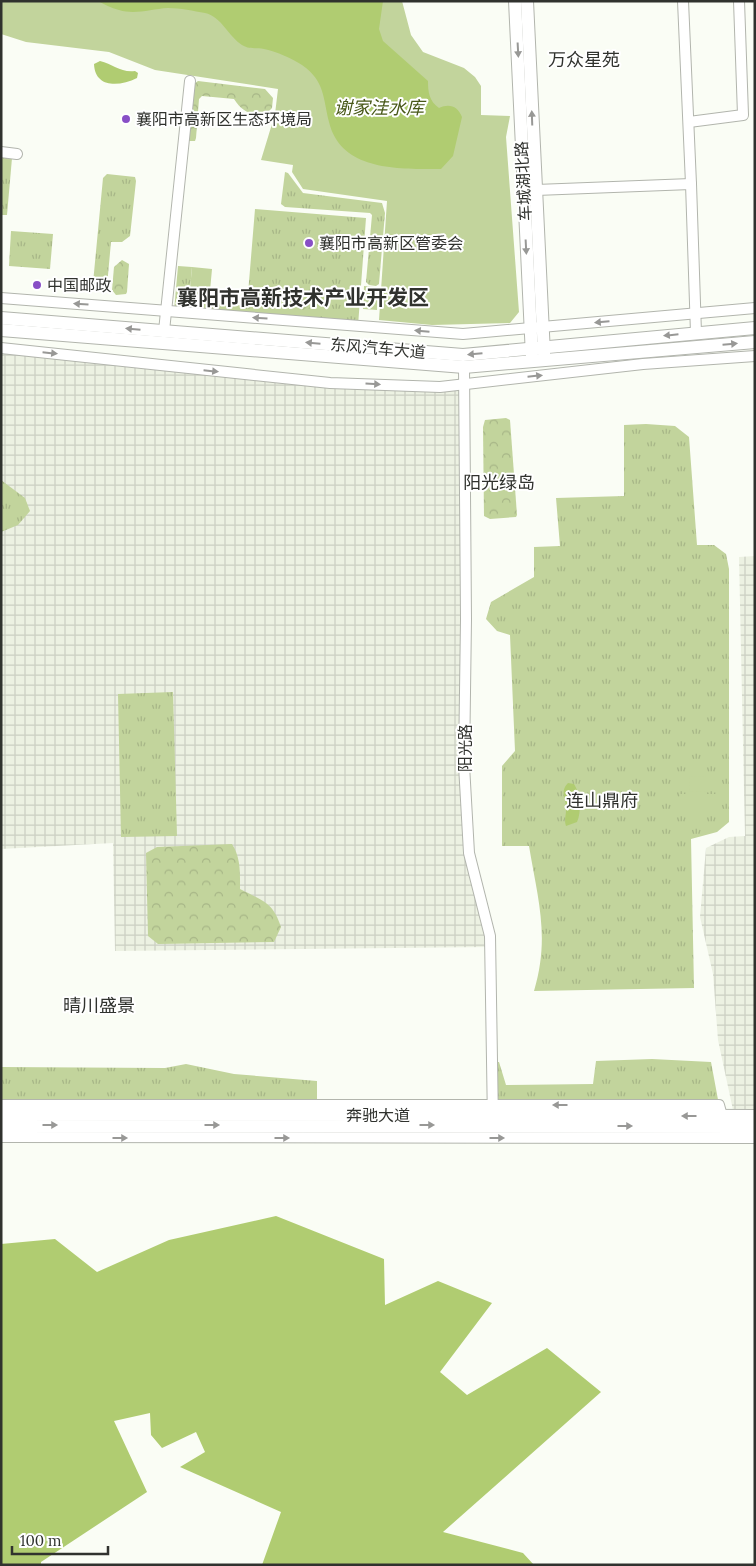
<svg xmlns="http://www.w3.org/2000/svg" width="756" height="1566" font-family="Lora,'Noto Sans SC',serif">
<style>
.industrial{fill:url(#industrial-grid)}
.grass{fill:url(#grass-tufts)}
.forest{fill:url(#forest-crowns)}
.park{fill:#c2d49c}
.garden{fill:url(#garden-furrows)}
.water{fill:#b0cc71}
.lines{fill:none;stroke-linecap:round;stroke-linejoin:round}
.minor-casing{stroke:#b2b5ad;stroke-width:12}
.major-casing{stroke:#b2b5ad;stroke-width:14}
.minor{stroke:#fff;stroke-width:10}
.major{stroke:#fff;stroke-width:12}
.oneway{fill:#989896}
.poi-dot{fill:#884fc6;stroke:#fff;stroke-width:2}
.labels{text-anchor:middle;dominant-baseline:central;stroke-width:4;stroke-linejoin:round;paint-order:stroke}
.poi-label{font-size:16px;fill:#30322e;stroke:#fff;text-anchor:start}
.street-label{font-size:16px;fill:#30322e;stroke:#fff}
.neighbourhood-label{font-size:18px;fill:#30322e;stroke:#fff}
.water-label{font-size:18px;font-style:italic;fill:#485818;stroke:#fff}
.district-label{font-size:21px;font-weight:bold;fill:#30322e;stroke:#fff}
</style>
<defs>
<pattern id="industrial-grid" width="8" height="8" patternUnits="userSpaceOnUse" patternTransform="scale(1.25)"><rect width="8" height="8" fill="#ecf1e2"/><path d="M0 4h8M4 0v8" fill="none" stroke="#cbcfc2"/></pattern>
<pattern id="grass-tufts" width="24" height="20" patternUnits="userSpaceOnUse" patternTransform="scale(1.25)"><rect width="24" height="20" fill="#c2d49c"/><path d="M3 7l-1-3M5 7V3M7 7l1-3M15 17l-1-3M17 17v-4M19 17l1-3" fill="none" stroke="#a7b687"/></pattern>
<pattern id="forest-crowns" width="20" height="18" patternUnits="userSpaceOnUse" patternTransform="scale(1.25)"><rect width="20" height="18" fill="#c2d49c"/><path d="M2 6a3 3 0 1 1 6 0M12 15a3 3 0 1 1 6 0" fill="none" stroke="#a7b687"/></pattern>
<pattern id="garden-furrows" width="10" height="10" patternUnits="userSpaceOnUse" patternTransform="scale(1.25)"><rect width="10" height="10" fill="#c2d49c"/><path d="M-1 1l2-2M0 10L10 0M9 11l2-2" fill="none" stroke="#a7b687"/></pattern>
</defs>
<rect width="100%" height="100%" fill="#fafdf5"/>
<g class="industrial">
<path d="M 1,348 L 330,383 L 464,384 L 469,853 L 490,947 L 115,951 L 113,843 L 1,849 Z"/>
<path d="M 755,556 L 755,1110 L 733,1110 L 718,1040 L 713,974 L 700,917 L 706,848 L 729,837 L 745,836 L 739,557 Z"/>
</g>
<g class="grass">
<path d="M 1,157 L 12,158 L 7,215 L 1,215 Z"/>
<path d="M 285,172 L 288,173 L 303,193 L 382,203 L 385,213 L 379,284 L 376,286 L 369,285 L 366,282 L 372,215 L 370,213 L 285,207 L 281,204 Z"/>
<path d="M 107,174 L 135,177 L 136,181 L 130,236 L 122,242 L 111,242 L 107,286 L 105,289 L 97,288 L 93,283 L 103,178 Z"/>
<path d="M 255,209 L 366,218 L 358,326 L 174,311 L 178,266 L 192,267 L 189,301 L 247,306 Z"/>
<path d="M 11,231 L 53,234 L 50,269 L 9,266 Z"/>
<path d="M 646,424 L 675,426 L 689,437 L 697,545 L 714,545 L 726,554 L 729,569 L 729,822 L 717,832 L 691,839 L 694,988 L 534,991 C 550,937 538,900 529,846 L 502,846 L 502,766 L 515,751 L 510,635 L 497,631 L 486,619 L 491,602 L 534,577 L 534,547 L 560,546 L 556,498 L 624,496 L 624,425 Z"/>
<path d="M 1,480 L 25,498 L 30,511 L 18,525 L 1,532 Z"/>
<path d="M 173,692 L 177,836 L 121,837 L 118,694 Z"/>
<path d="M 652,1059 L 711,1062 L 719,1105 L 493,1106 L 492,1062 L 499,1062 L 506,1085 L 593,1084 L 596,1061 Z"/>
<path d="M 186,1064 L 234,1074 L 317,1081 L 317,1105 L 1,1105 L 1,1067 L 165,1068 Z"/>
</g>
<g class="forest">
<path d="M 198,81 L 265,89 L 273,98 L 272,108 L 267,113 C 252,116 242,112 234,99 L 202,96 L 199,99 L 196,138 L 195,141 L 188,141 L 191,86 Z"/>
<path d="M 122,260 L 129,264 L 127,292 L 126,294 L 116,295 L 112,290 L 114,267 Z"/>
<path d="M 506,418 L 510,420 L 517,515 L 516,517 L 490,519 L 484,516 L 483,427 L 485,420 Z"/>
<path d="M 232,844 C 241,858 240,873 240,889 C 263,901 273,902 281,927 L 274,942 L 158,944 L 148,936 L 146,853 L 157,847 Z"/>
</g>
<g class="park">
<path d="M 1,1 L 402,1 L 411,35 L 423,52 L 464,68 L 475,77 L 481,86 L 481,115 L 510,116 L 506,137 L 519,312 L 510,323 L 432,325 L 379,320 L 387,201 L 303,189 L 292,172 L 293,165 L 261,160 L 275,114 L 278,89 L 155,70 L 109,52 L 26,42 L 1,34 Z"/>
<path d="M 192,267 L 212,269 L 209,302 L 189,301 Z"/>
<path d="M 364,286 L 375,287 L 375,293 L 378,294 L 377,310 L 363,309 Z"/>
<path d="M 706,776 L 706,791 L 690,792 L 689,777 Z"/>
<rect x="680" y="794" width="36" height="17"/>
</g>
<path class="garden" d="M 306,286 L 311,288 L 317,300 L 308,309 L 303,310 L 292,298 L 301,287 Z"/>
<g class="water">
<path d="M 98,1 L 383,1 L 379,29 L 383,41 L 428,81 C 428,92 429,101 439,108 C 449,103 458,106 462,117 L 453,156 L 441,169 C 401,169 341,172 329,122 C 323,98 325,81 302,65 C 293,59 275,51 264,49 C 256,47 250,50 242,45 C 229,37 221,16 205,13 C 194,11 180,8 168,8 C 151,9 135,15 119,10 C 111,8 104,4 98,1 Z"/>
<path d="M 100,61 C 113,64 121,73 135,71 L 138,73 L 137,78 C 119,87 95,88 94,64 Z"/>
<path d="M 568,783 L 574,784 C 580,793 582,812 577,822 L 566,826 C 564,820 566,816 566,810 C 567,799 559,792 568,783 Z"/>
<path d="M 276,1216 L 384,1259 L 385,1305 L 438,1281 L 492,1303 L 440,1372 L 467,1395 L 547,1348 L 601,1392 L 443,1532 L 523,1553 L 534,1565 L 262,1565 L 281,1512 L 180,1467 L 205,1452 L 196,1432 L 162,1448 L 151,1435 L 150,1413 L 114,1421 L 147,1492 L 41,1562 L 41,1565 L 1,1565 L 1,1244 L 55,1239 L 97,1272 L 169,1240 Z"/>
</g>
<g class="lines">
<defs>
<g id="minor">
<path d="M 683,1 L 691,184"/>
<path d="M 689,122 L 743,115 L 739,1"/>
<path d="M 1,152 L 17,154"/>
<path d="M 536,190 L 691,184 L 696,333"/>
<path d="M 1,298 L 463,334 L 755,308"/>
<path d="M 164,331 L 190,81"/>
<path d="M 1,348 L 330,383 L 440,387 L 643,364 L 755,356"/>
<path d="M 464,367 L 466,619 L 464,765 L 469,853 L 490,936 L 493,1123"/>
<path d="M 1,1105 L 719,1105 L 722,1116"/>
<path d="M 1,1137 L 755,1138"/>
</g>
<g id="major">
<path d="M 515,1 L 532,356"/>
<path d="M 527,1 L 544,354"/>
<path d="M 1,318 L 463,355 L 755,328"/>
<path d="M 1,330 L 464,367 L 755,342"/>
<path d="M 1,1114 L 755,1116"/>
<path d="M 1,1126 L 755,1127"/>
</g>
</defs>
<use href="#minor" class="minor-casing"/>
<use href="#major" class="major-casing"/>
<use href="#minor" class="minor"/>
<use href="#major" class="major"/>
</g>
<defs><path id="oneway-solid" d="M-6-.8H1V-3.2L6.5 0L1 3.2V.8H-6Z" transform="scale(1.25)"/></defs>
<g class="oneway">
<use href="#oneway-solid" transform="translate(518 50) rotate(87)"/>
<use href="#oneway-solid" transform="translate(532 118) rotate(-92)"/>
<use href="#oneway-solid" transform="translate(526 247) rotate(87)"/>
<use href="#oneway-solid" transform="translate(81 304) rotate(-176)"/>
<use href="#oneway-solid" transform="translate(260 318) rotate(-176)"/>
<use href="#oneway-solid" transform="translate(602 322) rotate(175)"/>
<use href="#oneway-solid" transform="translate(133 329) rotate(-175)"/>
<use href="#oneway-solid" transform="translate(422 331) rotate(-175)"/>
<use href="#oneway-solid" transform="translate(671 335) rotate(174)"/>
<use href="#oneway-solid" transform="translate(313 343) rotate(-175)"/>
<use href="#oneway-solid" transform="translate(730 344) rotate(-5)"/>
<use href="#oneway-solid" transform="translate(50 353) rotate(6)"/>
<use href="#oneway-solid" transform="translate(475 354) rotate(175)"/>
<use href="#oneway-solid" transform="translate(211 371) rotate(6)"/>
<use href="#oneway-solid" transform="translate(535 376) rotate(-6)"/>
<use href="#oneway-solid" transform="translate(373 384) rotate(3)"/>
<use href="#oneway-solid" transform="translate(560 1105) rotate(180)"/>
<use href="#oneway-solid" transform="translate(689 1116) rotate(-180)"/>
<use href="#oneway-solid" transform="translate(50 1125)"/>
<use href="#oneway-solid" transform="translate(212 1125)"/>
<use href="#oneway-solid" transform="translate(427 1125)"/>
<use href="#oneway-solid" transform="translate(625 1126)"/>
<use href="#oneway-solid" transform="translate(120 1138)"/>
<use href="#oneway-solid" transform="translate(282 1138)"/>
<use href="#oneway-solid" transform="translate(497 1138)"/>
</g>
<g class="poi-dot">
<circle cx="126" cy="119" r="5"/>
<circle cx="309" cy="243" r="5"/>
<circle cx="37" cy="285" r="5"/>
</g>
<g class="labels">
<g class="poi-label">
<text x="136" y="119">襄阳市高新区生态环境局</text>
<text x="319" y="243">襄阳市高新区管委会</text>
<text x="47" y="285">中国邮政</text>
</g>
<g class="street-label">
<text transform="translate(523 181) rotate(-93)">车城湖北路</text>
<text transform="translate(378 348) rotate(5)">东风汽车大道</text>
<text transform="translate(465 748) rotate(-90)">阳光路</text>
<text x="378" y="1115">奔驰大道</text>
</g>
<g class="neighbourhood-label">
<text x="584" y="59">万众星苑</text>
<text x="499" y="482">阳光绿岛</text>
<text x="602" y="800">连山鼎府</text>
<text x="99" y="1005">晴川盛景</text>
</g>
<g class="water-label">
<text x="379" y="107">谢家洼水库</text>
</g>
<g class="district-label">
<text x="303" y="297">襄阳市高新技术产业开发区</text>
</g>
</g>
<rect width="756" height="1566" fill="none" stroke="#30322e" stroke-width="5"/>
<path d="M12 1546v8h96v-8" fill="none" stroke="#30322e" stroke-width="2.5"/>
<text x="20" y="1546" font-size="15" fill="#30322e" stroke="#ffffff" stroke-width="4" paint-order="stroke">100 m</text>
</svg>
